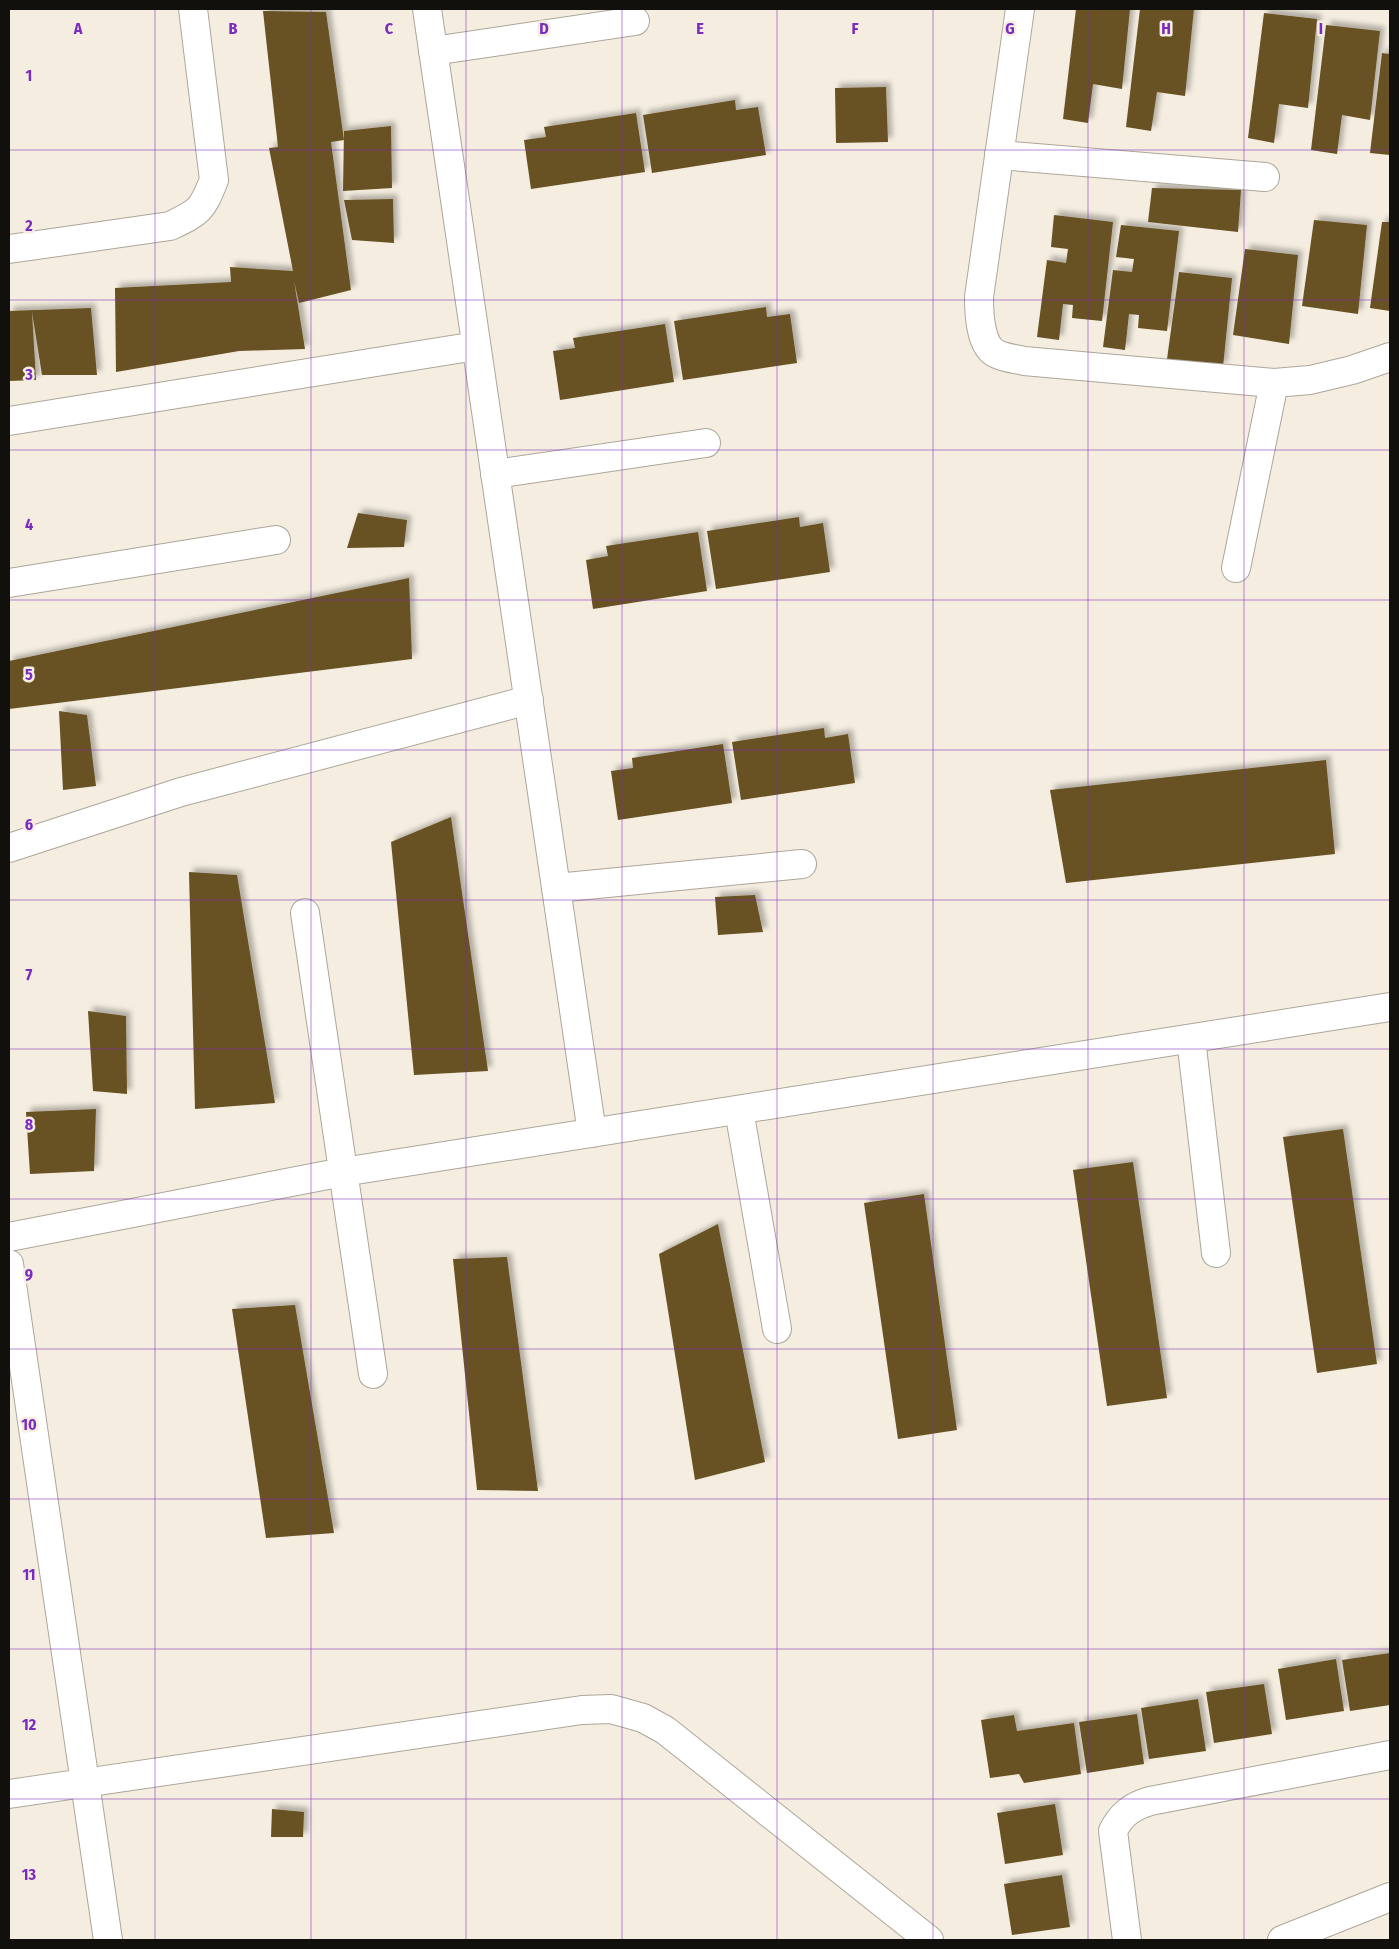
<svg xmlns="http://www.w3.org/2000/svg" width="1399" height="1949" font-family="'Fira Sans Condensed',sans-serif">
<style>
.building{fill:#675122;filter:url(#shadow)}
.lines{fill:none;stroke-linecap:round;stroke-linejoin:round}
.minor-casing{stroke:#ada69a;stroke-width:30}
.minor{stroke:#fff;stroke-width:28}
.grid{fill:none;stroke:#7b2cbf;stroke-width:1;stroke-opacity:0.55}
.grid-label{font-size:16px;text-anchor:middle;font-weight:bold;fill:#7b2cbf;stroke:#f4ede0;stroke-width:5;stroke-linejoin:round;paint-order:stroke}
</style>
<defs>
<filter id="shadow"><feDropShadow dx="4.5" dy="-4.5" stdDeviation="2.5" flood-color="#0004"/></filter>
</defs>
<rect width="100%" height="100%" fill="#f4ede0"/>
<g class="building">
<path d="M 1076,9 L 1130,9 L 1122,89 L 1093,84 L 1088,123 L 1063,119 Z"/>
<path d="M 1140,9 L 1194,9 L 1185,96 L 1157,92 L 1151,131 L 1126,127 Z"/>
<path d="M 263,11 L 326,12 L 344,140 L 331,142 L 351,290 L 299,303 L 294,281 L 305,349 L 239,351 L 116,372 L 115,288 L 231,282 L 230,267 L 293,271 L 269,148 L 278,147 Z"/>
<path d="M 1264,13 L 1317,19 L 1308,108 L 1279,104 L 1274,143 L 1248,138 Z"/>
<path d="M 1326,25 L 1380,31 L 1370,120 L 1342,115 L 1337,154 L 1311,150 Z"/>
<path d="M 1382,53 L 1390,54 L 1390,155 L 1370,153 Z"/>
<path d="M 886,87 L 888,142 L 836,143 L 835,88 Z"/>
<path d="M 735,100 L 736,110 L 758,107 L 766,155 L 652,173 L 643,115 Z"/>
<path d="M 636,113 L 645,172 L 531,189 L 524,140 L 546,137 L 544,127 Z"/>
<path d="M 391,126 L 392,188 L 343,191 L 344,131 Z"/>
<path d="M 1152,188 L 1241,190 L 1238,232 L 1148,222 Z"/>
<path d="M 393,199 L 394,243 L 352,240 L 344,200 Z"/>
<path d="M 1054,215 L 1113,222 L 1102,321 L 1072,318 L 1073,305 L 1063,304 L 1059,340 L 1037,337 L 1047,260 L 1066,263 L 1068,249 L 1051,247 Z"/>
<path d="M 1314,220 L 1367,225 L 1358,314 L 1302,306 Z"/>
<path d="M 1382,222 L 1390,222 L 1390,311 L 1370,308 Z"/>
<path d="M 1121,225 L 1179,231 L 1167,331 L 1138,328 L 1139,315 L 1129,314 L 1125,350 L 1103,347 L 1113,270 L 1132,272 L 1134,259 L 1116,257 Z"/>
<path d="M 1245,249 L 1298,255 L 1289,344 L 1233,335 Z"/>
<path d="M 1179,272 L 1232,278 L 1223,367 L 1167,359 Z"/>
<path d="M 766,307 L 767,317 L 790,314 L 797,363 L 683,380 L 674,321 Z"/>
<path d="M 91,308 L 97,375 L 42,375 L 32,312 L 36,380 L 9,381 L 9,311 Z"/>
<path d="M 665,324 L 674,382 L 560,400 L 553,351 L 575,348 L 573,338 Z"/>
<path d="M 358,513 L 407,520 L 404,547 L 347,548 Z"/>
<path d="M 799,517 L 800,527 L 823,523 L 830,572 L 716,589 L 707,531 Z"/>
<path d="M 698,532 L 707,591 L 593,609 L 586,560 L 608,556 L 606,546 Z"/>
<path d="M 409,578 L 412,659 L 9,709 L 9,661 Z"/>
<path d="M 59,711 L 87,715 L 96,786 L 63,790 Z"/>
<path d="M 824,728 L 825,738 L 848,734 L 855,783 L 741,800 L 732,742 Z"/>
<path d="M 723,744 L 732,803 L 618,820 L 611,771 L 633,768 L 632,758 Z"/>
<path d="M 1326,760 L 1335,854 L 1066,883 L 1050,790 Z"/>
<path d="M 451,817 L 488,1071 L 414,1075 L 391,842 Z"/>
<path d="M 189,872 L 237,875 L 275,1103 L 195,1109 Z"/>
<path d="M 755,895 L 763,932 L 718,935 L 715,897 Z"/>
<path d="M 88,1011 L 126,1016 L 127,1094 L 93,1091 Z"/>
<path d="M 96,1109 L 94,1171 L 30,1174 L 26,1112 Z"/>
<path d="M 1343,1129 L 1377,1364 L 1317,1373 L 1283,1137 Z"/>
<path d="M 1133,1162 L 1167,1398 L 1107,1406 L 1073,1170 Z"/>
<path d="M 924,1194 L 957,1430 L 898,1439 L 864,1203 Z"/>
<path d="M 718,1224 L 765,1462 L 695,1480 L 659,1254 Z"/>
<path d="M 507,1257 L 538,1491 L 477,1490 L 453,1259 Z"/>
<path d="M 295,1305 L 334,1533 L 266,1538 L 232,1309 Z"/>
<path d="M 1390,1653 L 1390,1705 L 1350,1711 L 1342,1660 Z"/>
<path d="M 1336,1659 L 1344,1711 L 1286,1720 L 1278,1669 Z"/>
<path d="M 1264,1684 L 1272,1734 L 1214,1743 L 1206,1692 Z"/>
<path d="M 1198,1699 L 1206,1751 L 1149,1759 L 1141,1708 Z"/>
<path d="M 1137,1714 L 1144,1764 L 1087,1773 L 1079,1722 Z"/>
<path d="M 1014,1715 L 1017,1731 L 1074,1723 L 1081,1774 L 1024,1783 L 1019,1774 L 990,1778 L 981,1720 Z"/>
<path d="M 1055,1804 L 1063,1855 L 1005,1864 L 997,1813 Z"/>
<path d="M 272,1809 L 304,1812 L 303,1837 L 271,1837 Z"/>
<path d="M 1062,1875 L 1070,1927 L 1012,1935 L 1004,1884 Z"/>
</g>
<g class="lines">
<defs>
<g id="minor">
<path d="M 427,9 L 592,1133"/>
<path d="M 1020,9 L 979,297 C 979,313 980,347 997,354 C 1005,358 1016,359 1024,361 L 1274,383 L 1310,380 L 1352,370 L 1390,357"/>
<path d="M 433,51 L 635,21"/>
<path d="M 999,155 L 1265,177"/>
<path d="M 9,249 L 170,226 C 200,212 202,210 214,180 L 193,9"/>
<path d="M 9,421 L 476,346"/>
<path d="M 495,474 L 706,443"/>
<path d="M 1236,568 L 1274,383"/>
<path d="M 9,583 L 276,540"/>
<path d="M 9,848 L 181,792 L 529,700"/>
<path d="M 556,888 L 802,864"/>
<path d="M 305,913 L 373,1374"/>
<path d="M 1191,1039 L 1216,1253"/>
<path d="M 739,1110 L 777,1329"/>
<path d="M 9,1237 L 343,1172 L 1390,1007"/>
<path d="M 9,1264 L 108,1940"/>
<path d="M 9,1794 L 582,1710 L 611,1709 L 643,1718 L 665,1730 L 929,1940"/>
<path d="M 1127,1940 L 1113,1831 C 1121,1814 1133,1806 1150,1801 L 1390,1755"/>
<path d="M 1282,1940 L 1390,1897"/>
</g>
</defs>
<use href="#minor" class="minor-casing"/>
<use href="#minor" class="minor"/>
</g>
<path class="grid" d="M 155,9 L 155,1940M 311,9 L 311,1940M 466,9 L 466,1940M 622,9 L 622,1940M 777,9 L 777,1940M 933,9 L 933,1940M 1088,9 L 1088,1940M 1244,9 L 1244,1940M 9,150 L 1390,150M 9,300 L 1390,300M 9,450 L 1390,450M 9,600 L 1390,600M 9,750 L 1390,750M 9,900 L 1390,900M 9,1049 L 1390,1049M 9,1199 L 1390,1199M 9,1349 L 1390,1349M 9,1499 L 1390,1499M 9,1649 L 1390,1649M 9,1799 L 1390,1799"/>
<g class="grid-label">
<text x="78" y="34">A</text>
<text x="233" y="34">B</text>
<text x="389" y="34">C</text>
<text x="544" y="34">D</text>
<text x="700" y="34">E</text>
<text x="855" y="34">F</text>
<text x="1010" y="34">G</text>
<text x="1166" y="34">H</text>
<text x="1321" y="34">I</text>
<text x="29" y="81">1</text>
<text x="29" y="231">2</text>
<text x="29" y="380">3</text>
<text x="29" y="530">4</text>
<text x="29" y="680">5</text>
<text x="29" y="830">6</text>
<text x="29" y="980">7</text>
<text x="29" y="1130">8</text>
<text x="29" y="1280">9</text>
<text x="29" y="1430">10</text>
<text x="29" y="1580">11</text>
<text x="29" y="1730">12</text>
<text x="29" y="1880">13</text>
</g>
<rect width="1399" height="1949" fill="none" stroke="#12100c" stroke-width="20"/>
</svg>
